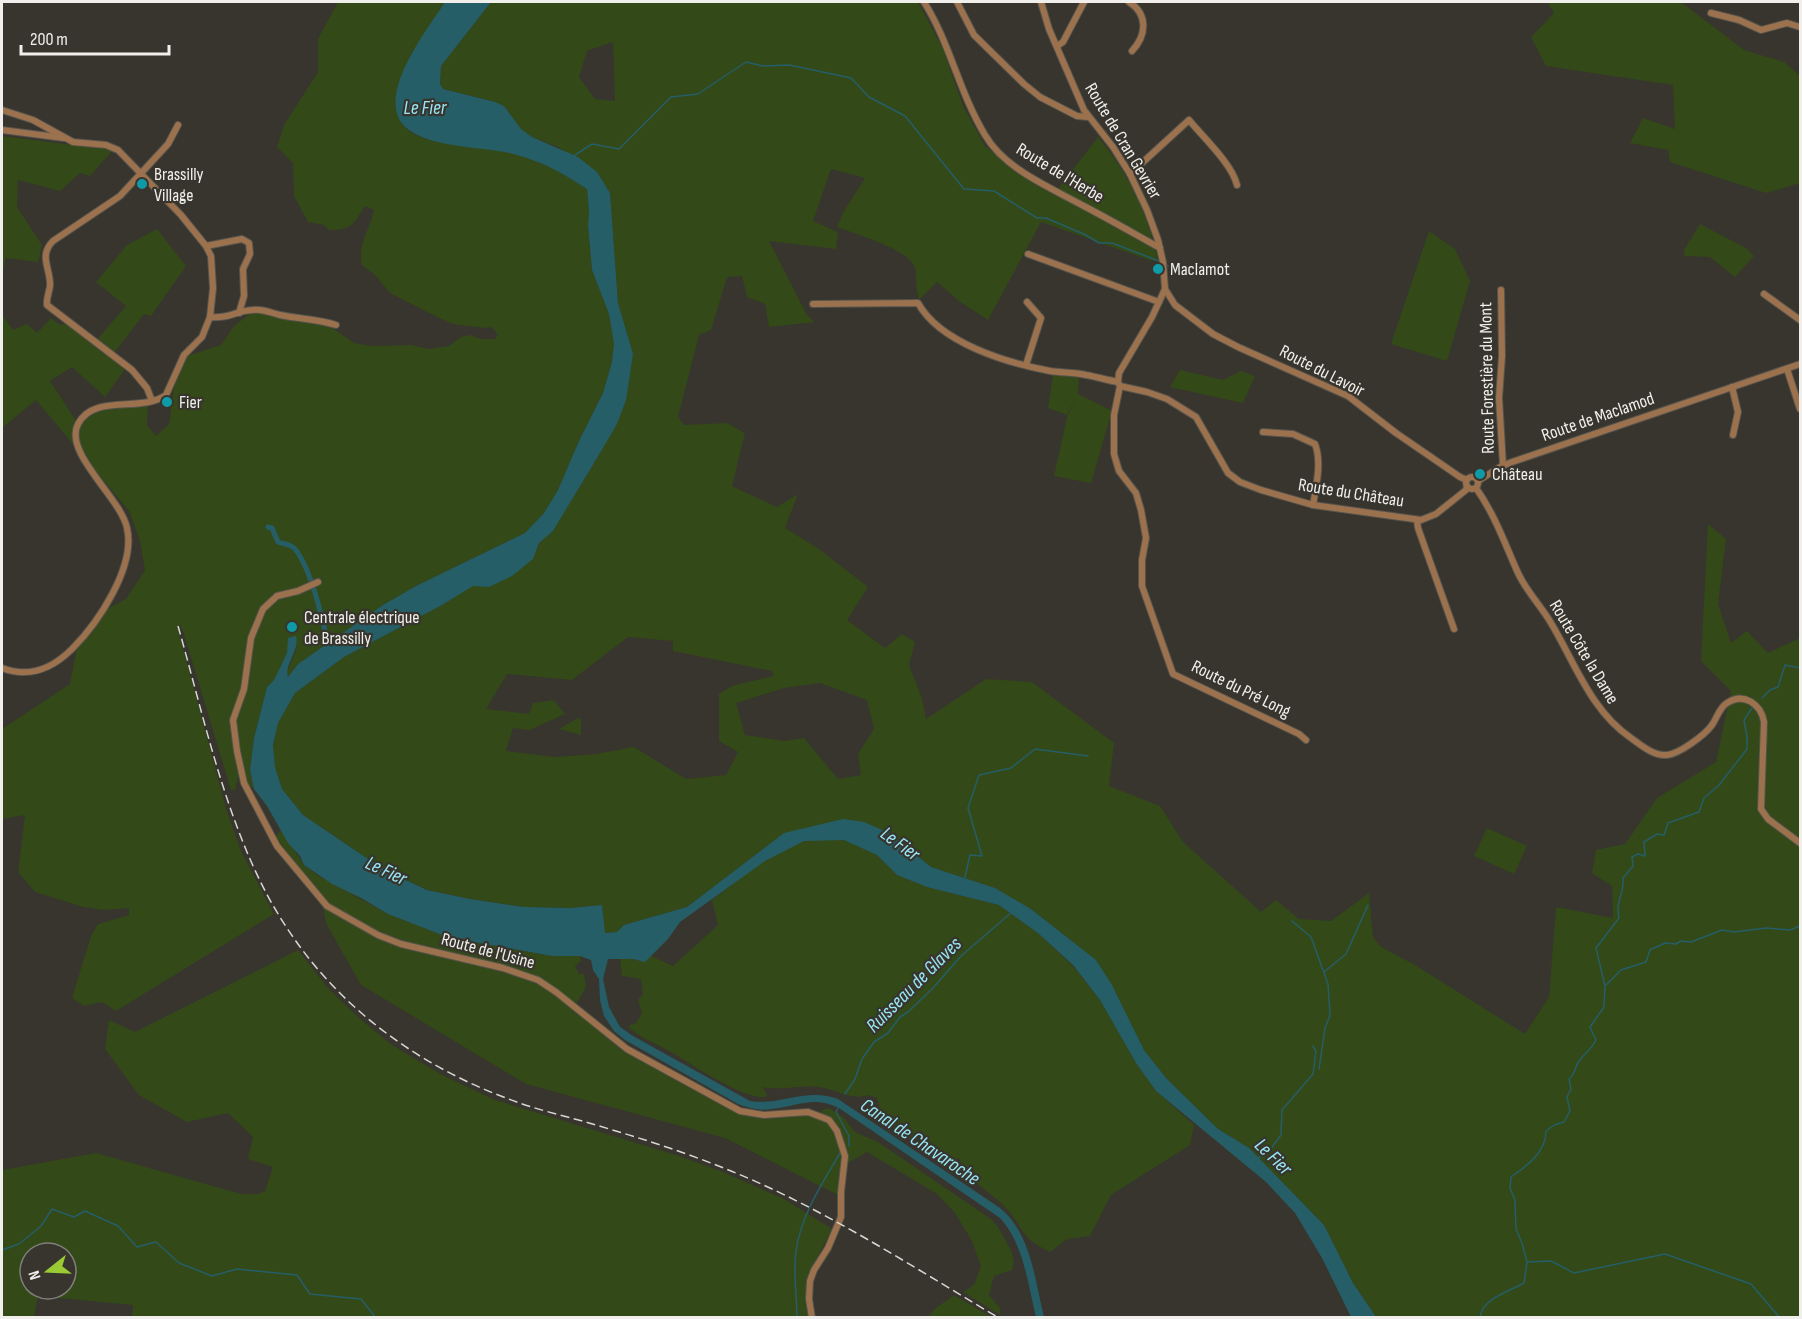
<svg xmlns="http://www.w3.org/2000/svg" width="1802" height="1319" font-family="'Sofia Sans Condensed',sans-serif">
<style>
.green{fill:#334918;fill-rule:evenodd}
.water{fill:#265e68}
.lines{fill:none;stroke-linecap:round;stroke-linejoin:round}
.stream{stroke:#265e68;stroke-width:1.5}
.canal{stroke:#265e68;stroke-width:5}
.minor-casing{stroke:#55534c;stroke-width:8}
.minor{stroke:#9b714e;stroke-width:6}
.rail{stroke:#d8d7d2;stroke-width:1.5;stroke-dasharray:9 4.5;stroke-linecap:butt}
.culture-dot{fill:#0f9aa8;stroke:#37352e;stroke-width:2}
.labels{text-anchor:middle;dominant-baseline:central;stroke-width:4.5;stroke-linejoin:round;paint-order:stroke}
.street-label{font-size:18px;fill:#f0efeb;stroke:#37352e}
.poi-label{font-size:18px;fill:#f0efeb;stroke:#37352e;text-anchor:start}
.water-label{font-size:20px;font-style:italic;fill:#99e6f6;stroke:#37352e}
</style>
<rect width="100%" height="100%" fill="#37352e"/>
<g class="green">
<path d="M 338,2 L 445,2 L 410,56 L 396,109 C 398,114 401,121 404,126 C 420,147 485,146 511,153 C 541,161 562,172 587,189 L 589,212 L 588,225 L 592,270 L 609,314 L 614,344 L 612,362 L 603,393 L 579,441 L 558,490 L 544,513 L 525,533 L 416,586 L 383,605 L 298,664 L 288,677 L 287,672 L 297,647 L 289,640 L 287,653 L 274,680 L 267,687 L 254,738 L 250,770 L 254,789 L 239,774 L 235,790 L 231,790 L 183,631 L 180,625 L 177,626 L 227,812 L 241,851 L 274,914 L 116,1011 L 102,1002 L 84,1006 L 72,998 L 91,936 L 98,924 L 129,915 L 129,908 L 105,910 L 83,907 L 35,892 L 18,872 L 25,815 L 2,819 L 2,729 L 70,684 L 77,647 L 107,609 L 126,599 L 145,570 L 140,541 L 129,511 L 36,400 L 2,428 L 2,314 L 13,330 L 27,324 L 37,333 L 51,318 L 60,325 L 66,323 L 94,343 L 126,306 L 96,282 L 127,245 L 157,229 L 186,266 L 151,316 L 144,314 L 111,357 L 125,369 L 105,397 L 72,367 L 50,381 L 80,427 L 86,419 L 100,410 L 148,405 L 147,425 L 156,436 L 169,424 L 174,388 L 187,356 L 221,345 L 234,326 L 252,312 L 286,319 L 311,321 L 331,327 L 354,343 L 371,346 L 411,345 L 429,349 L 449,346 L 461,337 L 470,335 L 481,339 L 495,339 L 498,335 L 492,327 L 485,328 L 453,324 L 437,317 L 390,293 L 375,275 L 362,265 C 357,244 370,230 374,210 L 365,206 C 353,224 353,230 329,230 L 324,225 L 308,222 L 294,196 L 293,163 L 277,147 L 284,125 L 318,72 L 318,39 Z"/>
<path d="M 491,2 L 918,2 L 943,49 L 963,106 L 985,146 L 1003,160 L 1055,193 L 1098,137 C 1128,172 1149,216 1158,261 L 1152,261 L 1041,222 L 988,320 L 959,301 L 937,282 L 919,300 C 918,294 916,288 916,282 C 915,277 917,272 915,268 C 909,249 855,234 837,227 L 844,211 L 865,178 L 831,169 L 813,221 L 838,232 L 836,249 L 769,241 L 807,315 L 815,322 L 769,327 L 765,304 L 747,297 L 742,276 L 727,277 L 711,330 L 699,335 L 678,417 L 684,425 L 727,423 L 745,433 L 732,486 L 777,507 L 798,494 L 785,528 L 819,549 L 868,587 L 847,620 L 885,648 L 902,634 L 915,642 L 909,665 L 922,698 L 926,719 L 986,679 L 1032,682 L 1114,743 L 1109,786 L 1160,806 L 1183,842 L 1261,912 L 1276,900 L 1299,919 L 1331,921 L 1369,893 L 1373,937 L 1381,947 L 1415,965 L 1525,1034 L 1549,997 L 1556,907 L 1613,918 L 1612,886 L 1592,873 L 1596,850 L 1625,844 L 1657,798 L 1716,762 L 1731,691 L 1701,661 L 1708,524 L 1726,539 L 1718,604 L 1731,643 L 1747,631 L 1768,653 L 1800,638 L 1800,1317 L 1376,1317 L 1353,1283 L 1324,1225 L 1249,1148 L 1218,1129 L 1166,1078 L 1144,1050 L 1112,985 L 1096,960 L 1031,909 L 995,888 L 931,867 L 889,833 L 784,833 L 687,907 L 624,925 L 618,932 L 604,933 L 602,905 L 570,908 L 524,907 L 470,899 L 428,890 L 397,876 L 365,857 L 303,815 L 282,789 L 275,767 L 273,745 L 278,723 L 295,693 L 344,657 L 442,605 L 473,585 L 489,587 L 533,559 L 539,543 L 553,531 L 600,453 L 633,354 L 618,303 L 610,193 L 597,172 L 558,147 L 532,137 L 520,129 L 514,122 L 508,111 L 495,102 L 443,89 L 440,84 L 441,66 ZM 612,42 L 613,43 L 615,101 L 595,99 L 579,77 L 587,51 ZM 628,637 L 673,641 L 673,651 L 772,671 L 773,676 L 732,686 L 719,694 L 719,741 L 738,752 L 726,775 L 686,779 L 634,747 L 596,754 L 555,757 L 506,751 L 513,728 L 530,730 L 565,714 L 554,700 L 533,703 L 529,714 L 486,709 L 507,674 L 572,680 ZM 820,683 L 867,700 L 874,729 L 858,754 L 861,775 L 838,779 L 804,738 L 785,741 L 745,735 L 736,703 L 784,688 Z"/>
<path d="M 1547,2 L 1681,2 L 1744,50 L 1784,62 L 1800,76 L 1800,183 L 1766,193 L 1670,162 L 1668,150 L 1630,143 L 1643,118 L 1675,129 L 1673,85 L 1546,66 L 1531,37 L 1554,13 Z"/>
<path d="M 2,136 L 113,150 L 90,176 L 80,173 L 60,191 L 18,180 L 17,207 L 42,245 L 38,262 L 6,258 L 3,271 L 2,271 Z"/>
<path d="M 1700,224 L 1746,248 L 1754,256 L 1735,277 L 1710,257 L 1684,256 L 1684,250 Z"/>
<path d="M 1429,231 L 1455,249 L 1470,281 L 1447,361 L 1391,344 Z"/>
<path d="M 1180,370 L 1223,380 L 1241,371 L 1255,376 L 1243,403 L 1170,387 Z"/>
<path d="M 1053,374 L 1079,376 L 1078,394 L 1112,411 L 1091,483 L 1054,476 L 1067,417 L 1076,398 L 1067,415 L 1048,408 Z"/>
<path d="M 578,718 L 581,719 L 581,735 L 559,729 Z"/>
<path d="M 1487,828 L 1527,846 L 1514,874 L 1474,856 Z"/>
<path d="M 281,830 L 304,865 L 317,875 L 388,914 L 447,937 L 552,956 L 580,956 L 581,961 L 575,966 L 579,974 L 584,974 L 586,987 L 572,1011 L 703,1093 L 737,1112 L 763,1119 L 807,1114 L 819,1116 L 822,1110 L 829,1108 L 844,1118 L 855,1132 L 878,1142 L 991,1219 L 998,1227 L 1012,1252 L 1014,1262 L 1012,1270 L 994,1276 L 989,1295 L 1000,1308 L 1000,1315 L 963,1292 L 974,1285 L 981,1266 L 972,1241 L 955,1213 L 937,1194 L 867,1152 L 842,1166 L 838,1195 L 725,1138 L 526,1084 L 361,985 L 326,923 L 321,895 L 275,837 Z"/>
<path d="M 844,840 L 877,855 L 897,875 L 927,887 L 999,905 L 1039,934 L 1072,965 L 1100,1000 L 1136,1063 L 1156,1091 L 1194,1125 L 1190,1145 L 1111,1195 L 1090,1236 L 1067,1239 L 1050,1252 C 1044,1249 1036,1245 1030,1240 C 1021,1231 1016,1219 1007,1209 C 991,1192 969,1183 959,1158 L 946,1163 L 889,1123 L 881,1114 L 877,1098 L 869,1095 C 851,1101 836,1089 819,1087 C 799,1085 782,1091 762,1087 L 767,1094 L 766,1097 C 742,1100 691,1063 669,1051 C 655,1043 640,1038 628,1027 L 630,1025 L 636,1023 L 642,1013 L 638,1000 L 643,994 L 641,979 L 622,976 L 620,958 L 633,959 L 645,962 L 651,956 L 673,966 L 718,925 L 712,900 C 740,880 769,852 802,842 C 814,838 831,840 844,840 Z"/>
<path d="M 298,950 L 327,987 L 359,1018 L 392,1045 L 442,1075 L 495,1100 L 679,1156 L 723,1172 L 784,1199 L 832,1229 L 809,1273 L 805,1298 L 809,1317 L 132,1318 L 133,1305 L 38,1296 L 34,1317 L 2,1318 L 2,1170 L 96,1153 L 241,1194 L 258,1194 L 265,1191 L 273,1167 L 248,1159 L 253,1137 L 228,1113 L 187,1122 L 139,1095 L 105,1049 L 109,1020 L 135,1032 ZM 30,1253 L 66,1253 L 66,1289 L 30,1289 Z"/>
<path d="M 954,1295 L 991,1317 L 928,1317 L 936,1308 Z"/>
</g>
<path class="water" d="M 445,2 L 491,2 L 441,66 L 440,84 L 443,89 L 495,102 L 504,106 L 521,129 L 532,137 L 578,157 L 597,172 L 610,193 L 618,303 L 633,354 L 626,400 L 617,424 L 600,453 L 553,531 L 539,543 L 533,559 L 512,576 L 489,587 L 473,586 L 442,605 L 344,657 L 295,693 L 278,723 L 273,745 L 275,767 L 282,789 L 303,815 L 365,857 L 397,876 L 427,890 L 470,899 L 524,907 L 570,908 L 602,905 L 605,933 L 617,932 L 624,925 L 687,907 L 784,833 L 843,819 L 864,822 L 889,833 L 931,867 L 995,888 L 1031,909 L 1096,960 L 1112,985 L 1144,1050 L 1166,1078 L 1218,1129 L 1249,1148 L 1324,1225 L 1353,1283 L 1376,1317 L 1351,1317 L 1322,1258 L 1295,1213 L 1266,1182 L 1156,1091 L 1136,1063 L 1100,1000 L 1073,965 L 1039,934 L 999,905 L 927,887 L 897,875 L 877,855 L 844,840 L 804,841 L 765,861 L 680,922 L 668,939 L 645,962 L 633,959 L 608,959 L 603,979 L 609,1007 L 620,1027 L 633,1036 L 750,1101 C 780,1106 807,1087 838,1099 L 1000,1208 C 1031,1233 1035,1281 1044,1317 L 1036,1317 C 1028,1285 1024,1244 1000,1218 L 839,1108 C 812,1095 797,1107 771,1109 C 760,1111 749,1108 738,1104 L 625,1040 L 614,1031 L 604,1016 L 600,1000 L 599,979 L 593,970 L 591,960 L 580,956 L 552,956 L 447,937 L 388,914 L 361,898 L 332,884 L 304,865 L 300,856 L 288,843 L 267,806 L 254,789 L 250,770 L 254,738 L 267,687 L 274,680 L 287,653 L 288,638 L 296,636 C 300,651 284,664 288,677 L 298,664 L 383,605 L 416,586 L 525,533 L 544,513 L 558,490 L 579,441 L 603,393 L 612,362 L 614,344 L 609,314 L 592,270 L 588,225 L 589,212 L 587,189 C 561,172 543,162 513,154 C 482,145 401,150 396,109 C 391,76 428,28 445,2 Z"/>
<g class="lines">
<g class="stream">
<path d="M 575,155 L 592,144 L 619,149 L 671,97 L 698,94 L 746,62 L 763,66 L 789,65 L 851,78 L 869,97 L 905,116 L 964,189 L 994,191 L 1037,218 L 1046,218 L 1086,235 L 1099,243 L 1112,243 L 1159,261"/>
<path d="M 1167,265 L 1177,272 L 1196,267"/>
<path d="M 1762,698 L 1770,690 L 1778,687 L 1785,665 L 1800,668"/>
<path d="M 965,877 L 970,855 L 982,856 L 968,808 L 979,775 L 1011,768 L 1035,749 L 1088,756"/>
<path d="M 1292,921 L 1311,937 L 1328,984 L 1330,1015 L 1325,1028 L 1319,1069"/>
<path d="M 1324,972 L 1346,954 L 1368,905"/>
<path d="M 1606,985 L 1621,970 L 1646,962 L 1650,950 L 1665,943 L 1676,944 L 1681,941 L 1691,942 L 1722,930 L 1734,932 L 1766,928 L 1790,930 L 1800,926"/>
<path d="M 845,1094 L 855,1079 L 862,1059 L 874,1042 L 888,1033 L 900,1017 L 908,1012 L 933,988 L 961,956 L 1012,912"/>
<path d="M 838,1108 L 836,1112 L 849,1136 L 849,1146"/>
<path d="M 1258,1158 L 1269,1151 L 1281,1135 L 1282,1110 L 1313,1074 L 1316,1051 L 1313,1046"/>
<path d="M 2,1250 L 19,1244 L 41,1226 L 52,1209 L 74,1217 L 85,1211 L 118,1226 L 137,1247 L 156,1242 L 179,1263 L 212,1276 L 237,1269 L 297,1275 L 310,1294 L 361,1299 L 376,1318"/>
<path d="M 1527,1262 L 1551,1261 L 1574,1273 L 1665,1254 L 1751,1284 L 1780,1318"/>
<path d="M 797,1318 C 797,1296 793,1272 796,1251 C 801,1215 822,1184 840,1153"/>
<path d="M 1480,1318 C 1481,1299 1510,1291 1524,1283 L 1527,1262 L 1522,1243 L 1516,1229 L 1515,1200 L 1510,1188 L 1511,1177 C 1528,1165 1546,1152 1546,1131 L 1554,1125 L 1564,1122 L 1570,1111 L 1567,1097 L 1571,1089 L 1569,1079 C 1577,1072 1574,1067 1579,1061 C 1585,1053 1591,1050 1596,1040 L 1590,1027 L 1604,1007 L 1605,986 L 1596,948 L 1619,918 C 1615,899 1625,894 1623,878 L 1633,866 L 1632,857 L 1638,854 L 1645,856 L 1644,842 L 1657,834 L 1664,835 L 1668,823 L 1699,812 L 1704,798 L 1719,785 L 1747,749 L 1747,737 L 1744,720 L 1752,708"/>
</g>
<path class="canal" d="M 268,527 L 272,528 L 278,542 C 283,544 291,544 295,549 C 311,569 321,614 327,639"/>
<defs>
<g id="minor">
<path d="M 924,2 C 950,43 959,92 985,135 C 1004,168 1047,186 1080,204 C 1107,218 1133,233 1160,248"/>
<path d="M 957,2 L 974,35 L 1024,84 L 1040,97 L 1077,116 L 1088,117"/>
<path d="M 1041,2 L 1049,29 L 1084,110 L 1113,147 L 1130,174 L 1147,210 L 1158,240 L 1163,262 L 1165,289 L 1175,305 L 1213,334 L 1238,347 L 1348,396 L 1396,433 L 1460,477 L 1467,480"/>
<path d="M 1129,2 C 1148,14 1147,35 1132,51"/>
<path d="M 1711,13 L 1739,20 L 1761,30 L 1787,23 L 1800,27"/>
<path d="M 1057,46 L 1063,42 L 1084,2"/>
<path d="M 2,110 L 33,120 L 73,142 L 106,145 L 118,150 L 181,215 L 206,246 L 211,256 L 213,288 L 210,317 L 202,337 L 184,355 L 166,395 C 141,413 94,393 78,424 C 63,453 121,498 127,528 C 136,567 98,623 72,649 C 52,669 28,678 2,668"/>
<path d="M 2,130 L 64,138"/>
<path d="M 1130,174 L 1189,120 C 1203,137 1232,164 1237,185"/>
<path d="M 206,246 L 242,239 L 249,243 L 250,254 L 243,269 L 244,296 L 239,313"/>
<path d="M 1028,254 L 1159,302"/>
<path d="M 1165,289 L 1152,317 L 1119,373 L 1118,382 L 1120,386 L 1147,392 L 1167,399 L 1196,417 L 1228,473 L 1240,482 L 1261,490 L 1313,505 L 1421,520 L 1436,514 L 1466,490 L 1467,486"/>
<path d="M 1501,290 L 1502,356 L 1499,398 L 1503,465"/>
<path d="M 1764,294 L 1800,320"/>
<path d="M 813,304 L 918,303 C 940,343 1007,363 1050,371 C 1062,373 1074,372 1086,375 C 1097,377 1107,380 1118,382"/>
<path d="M 210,317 C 229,319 235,311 252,310 C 262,308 271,313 280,315 C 299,319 318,319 336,325"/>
<path d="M 1026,365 L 1041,318 L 1027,302"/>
<path d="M 1787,369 L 1800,409"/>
<path d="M 1120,386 L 1114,415 L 1114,454 L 1119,471 L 1136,493 L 1141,510 L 1146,538 L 1142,560 L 1142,586 L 1173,674 L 1299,734 L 1306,740"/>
<path d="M 1732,387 L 1738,412 L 1733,435"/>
<path d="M 152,401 L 147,388 L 132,370 L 47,305 C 46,299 49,293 50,286 C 51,269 38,256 53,241 L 120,196 L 168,144 L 178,125"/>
<path d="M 1263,432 L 1293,434 L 1315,444 C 1322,462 1316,487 1313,505"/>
<circle cx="1472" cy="483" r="6"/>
<path d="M 1478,481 L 1500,467 L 1512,462 L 1800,364"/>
<path d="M 1476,488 C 1495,515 1505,544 1518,573 C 1527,592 1541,606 1551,623 C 1575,663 1591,711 1631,738 C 1641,745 1653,756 1667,755 C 1679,754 1705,735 1712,725 C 1717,718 1719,708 1727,703 C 1744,692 1761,704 1764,722 L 1761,809 L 1768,819 L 1800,843"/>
<path d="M 1417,520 L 1418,528 L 1454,629"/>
<path d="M 318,582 L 298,591 L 277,596 L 263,609 L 251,638 L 244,689 L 233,720 L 237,751 L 244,783 L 277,846 L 327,906 L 378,935 L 401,944 L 503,968 L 538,980 L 556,992 L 627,1049 L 740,1111 L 764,1115 L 808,1112 L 829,1120 L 837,1131 L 845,1156 L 841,1192 L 841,1217 L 828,1248 L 814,1270 L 810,1281 L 809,1299 L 812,1318"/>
</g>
</defs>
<use href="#minor" class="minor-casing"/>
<use href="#minor" class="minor"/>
<path class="rail" d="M 178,626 C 206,724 230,843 287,928 C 339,1008 418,1065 506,1098 C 533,1109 562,1115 589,1123 C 637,1137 685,1152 731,1171 C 825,1209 911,1266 999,1318"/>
</g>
<g class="culture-dot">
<circle cx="142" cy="184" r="6"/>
<circle cx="1158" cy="269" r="6"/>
<circle cx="167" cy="402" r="6"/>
<circle cx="1480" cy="474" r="6"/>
<circle cx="292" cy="627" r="6"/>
</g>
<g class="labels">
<g class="street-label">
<text transform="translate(1123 141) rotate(59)">Route de Cran Gevrier</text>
<text transform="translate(1060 173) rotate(31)">Route de l'Herbe</text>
<text transform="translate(1322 371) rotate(27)">Route du Lavoir</text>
<text transform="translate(1487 378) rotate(-91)">Route Forestière du Mont</text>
<text transform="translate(1598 417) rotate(-19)">Route de Maclamod</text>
<text transform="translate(1351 493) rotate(9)">Route du Château</text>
<text transform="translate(1584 652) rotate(59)">Route Côte la Dame</text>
<text transform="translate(1241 689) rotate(26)">Route du Pré Long</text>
<text transform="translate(488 951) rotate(15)">Route de l'Usine</text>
</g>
<g class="poi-label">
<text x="154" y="174">Brassilly<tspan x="154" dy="21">Village</tspan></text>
<text x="1170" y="269">Maclamot</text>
<text x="179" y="402">Fier</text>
<text x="1492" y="474">Château</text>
<text x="304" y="617">Centrale électrique<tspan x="304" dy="21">de Brassilly</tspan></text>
</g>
<g class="water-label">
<text x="425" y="108">Le Fier</text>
<text transform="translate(900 844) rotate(36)">Le Fier</text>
<text transform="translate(386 871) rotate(25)">Le Fier</text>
<text transform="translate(914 985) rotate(-45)">Ruisseau de Glaves</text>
<text transform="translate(920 1142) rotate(34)">Canal de Chavaroche</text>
<text transform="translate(1273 1157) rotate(44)">Le Fier</text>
</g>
</g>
<rect width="1802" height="1319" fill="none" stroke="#f0efeb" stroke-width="6"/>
<g transform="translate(48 1271) rotate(252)"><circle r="28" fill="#37352e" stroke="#817f7a" stroke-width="1.5"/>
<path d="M0-4.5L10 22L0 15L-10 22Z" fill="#9bcb33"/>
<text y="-9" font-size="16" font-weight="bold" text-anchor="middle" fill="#f0efeb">N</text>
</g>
<path d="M21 45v9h148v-9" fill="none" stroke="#f0efeb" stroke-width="3"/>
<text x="30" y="45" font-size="18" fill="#f0efeb" stroke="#37352e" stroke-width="4.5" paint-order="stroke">200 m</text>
</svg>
